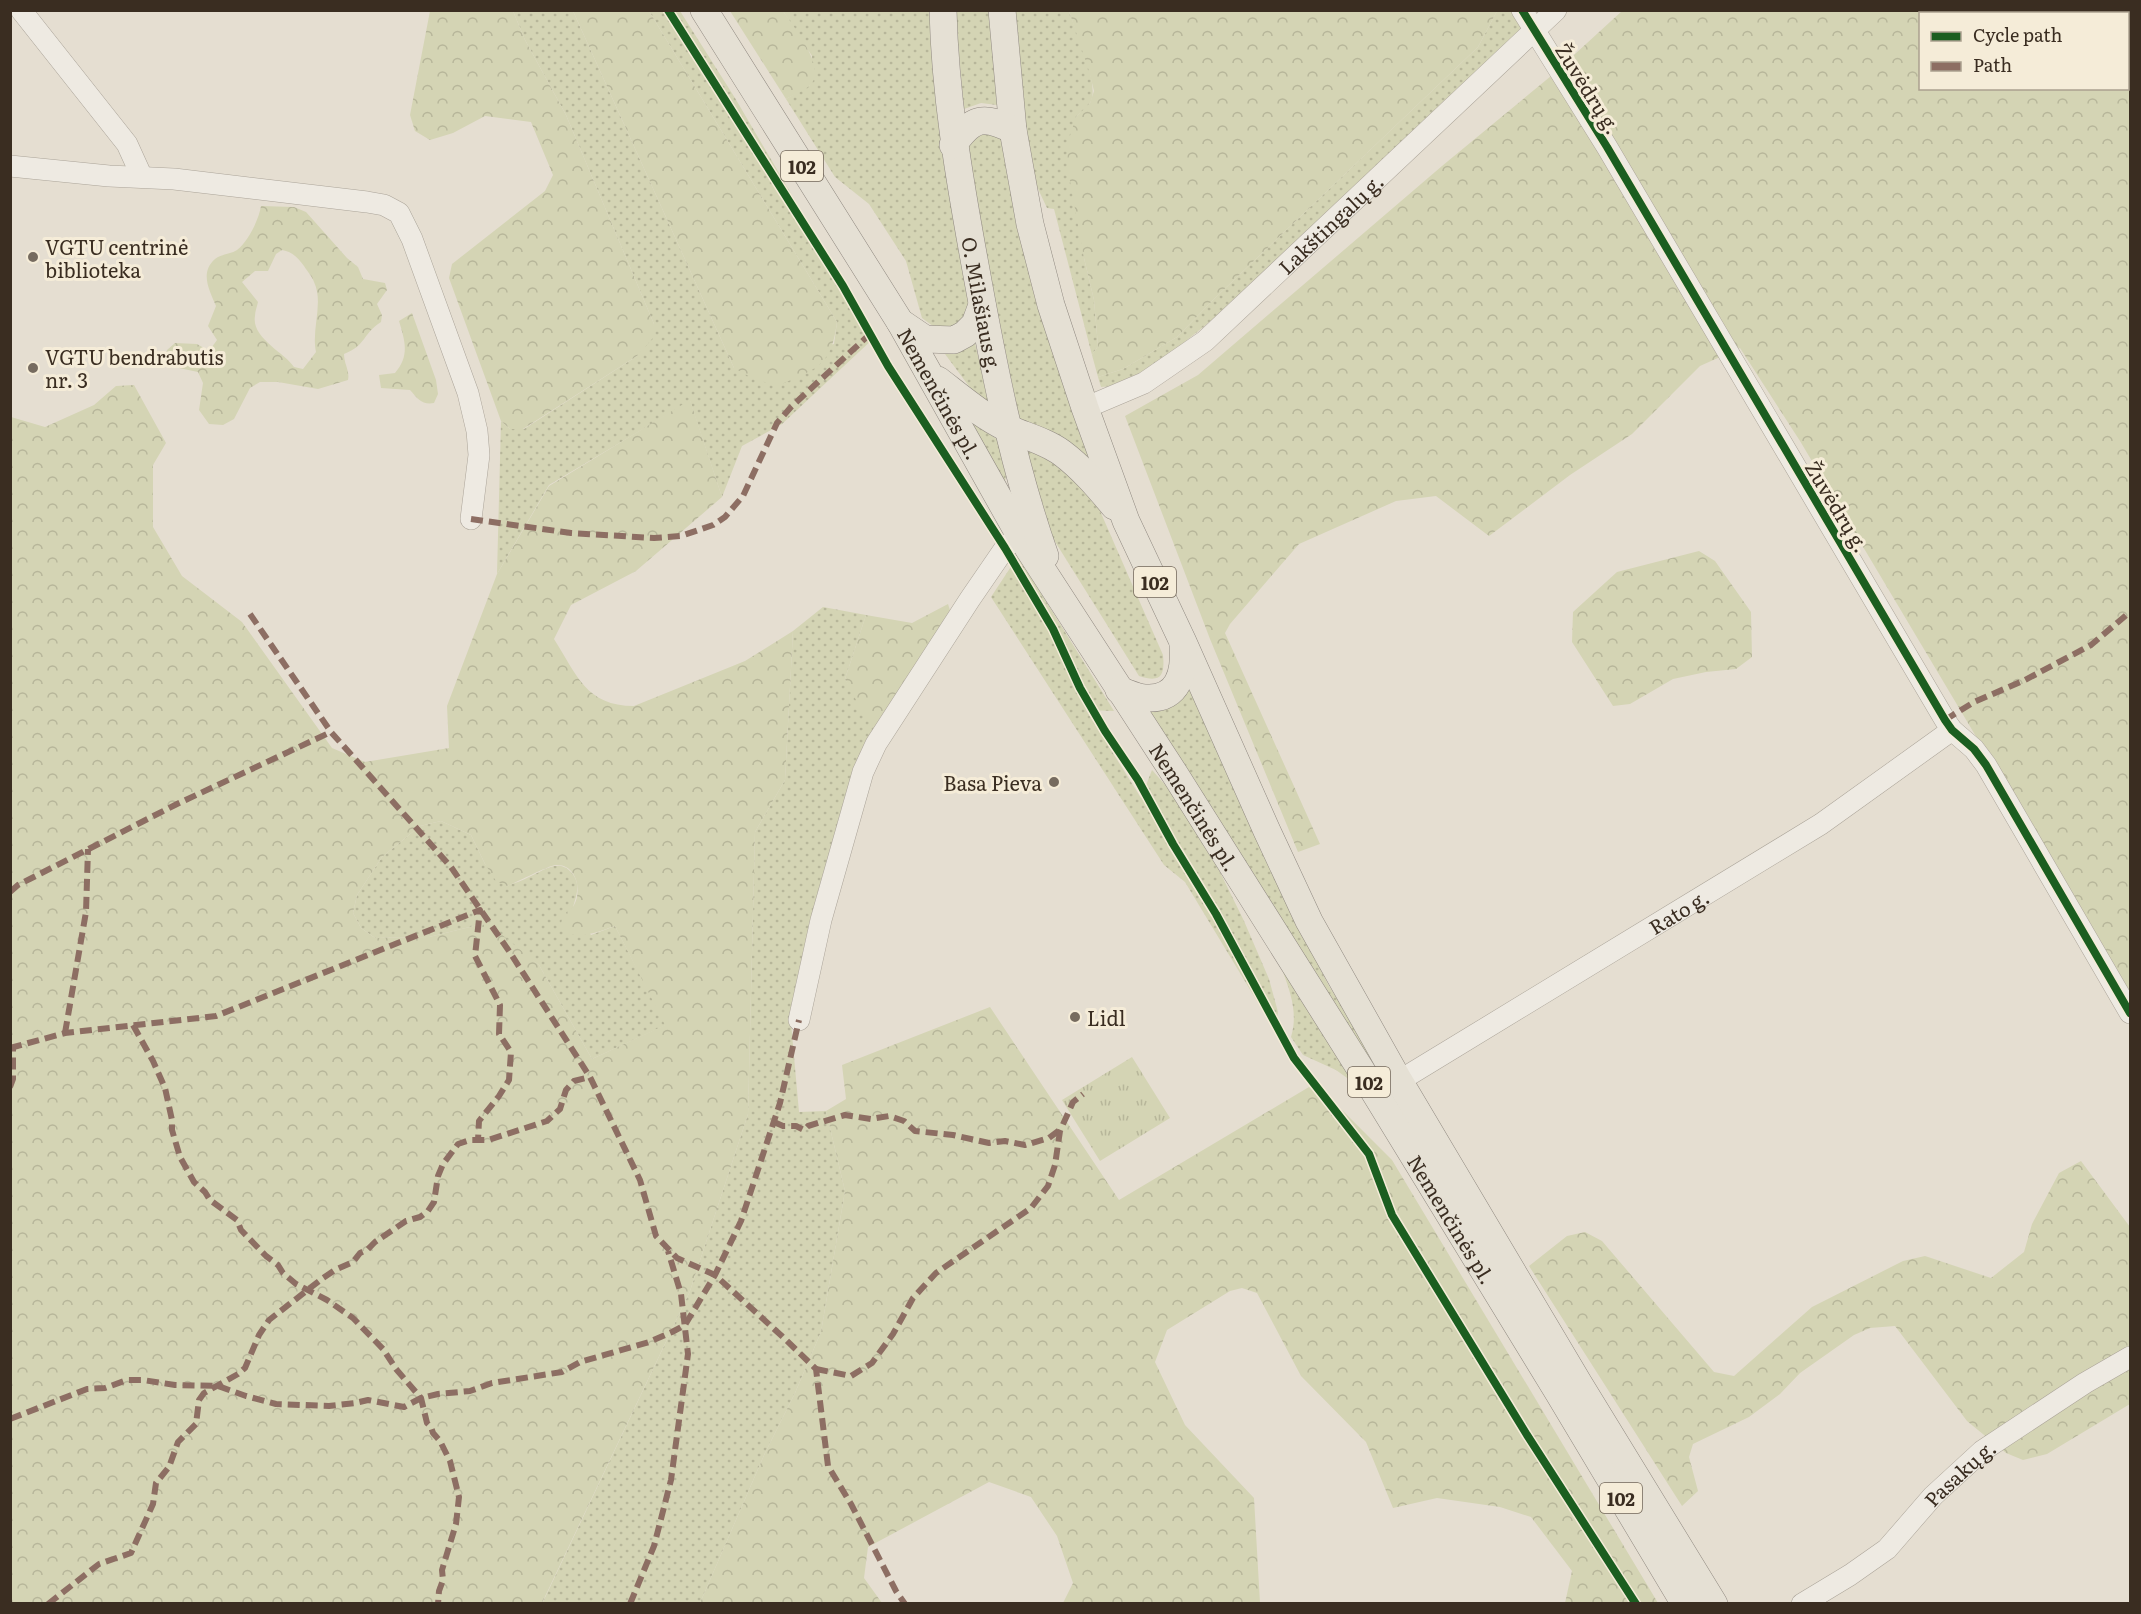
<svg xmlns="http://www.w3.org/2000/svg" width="2141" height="1614" font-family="Literata,serif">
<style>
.grass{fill:url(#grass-dots)}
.forest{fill:url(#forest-crowns);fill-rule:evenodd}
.park{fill:url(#park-tufts)}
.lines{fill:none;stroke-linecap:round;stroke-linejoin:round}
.minor-casing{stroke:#aba499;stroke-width:22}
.major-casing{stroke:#908980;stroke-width:28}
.minor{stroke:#eeeae2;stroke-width:21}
.major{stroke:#e5e0d4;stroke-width:27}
.quiet{stroke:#8d6e63;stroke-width:6;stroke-dasharray:12 6;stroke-linecap:butt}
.cycleway-casing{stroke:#f5ecd8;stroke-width:11}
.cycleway{stroke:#1b5e20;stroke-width:8}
.poi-dot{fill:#766b5f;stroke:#f5ecd8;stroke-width:2}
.labels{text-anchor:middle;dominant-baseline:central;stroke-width:6;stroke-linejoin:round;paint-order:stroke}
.shield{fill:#f5ecd8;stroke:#726658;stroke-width:1.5}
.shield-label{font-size:18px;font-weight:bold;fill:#3a2d21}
.street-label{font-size:20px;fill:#3a2d21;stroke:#f5ecd8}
.poi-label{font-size:20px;fill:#3a2d21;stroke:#f5ecd8;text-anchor:start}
</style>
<defs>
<pattern id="grass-dots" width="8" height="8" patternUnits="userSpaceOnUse" patternTransform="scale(1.5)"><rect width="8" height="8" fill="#d4d4b4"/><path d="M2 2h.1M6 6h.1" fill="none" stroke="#b7b69a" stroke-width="1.8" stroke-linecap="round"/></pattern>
<pattern id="forest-crowns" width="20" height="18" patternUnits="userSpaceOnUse" patternTransform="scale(1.5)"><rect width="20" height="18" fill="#d4d4b4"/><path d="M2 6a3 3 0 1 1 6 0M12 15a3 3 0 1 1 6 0" fill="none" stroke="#b7b69a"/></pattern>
<pattern id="park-tufts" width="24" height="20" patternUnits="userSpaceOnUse" patternTransform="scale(1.5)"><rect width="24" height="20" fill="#d4d4b4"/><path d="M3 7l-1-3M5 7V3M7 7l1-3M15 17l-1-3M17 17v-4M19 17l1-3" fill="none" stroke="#b7b69a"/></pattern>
</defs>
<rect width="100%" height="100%" fill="#e5ded1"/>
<g class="grass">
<path d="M 513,11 L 573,11 L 734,368 L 834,344 L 837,322 L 649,11 L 680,11 L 735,98 L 875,337 L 782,424 L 742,446 L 722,497 L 690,401 L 549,485 L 497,574 L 501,421 L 510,429 L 524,429 L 637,356 L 654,324 L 566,115 L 525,40 Z"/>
<path d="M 783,11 L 931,11 L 970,309 L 954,328 L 937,329 L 922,318 L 906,261 L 869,204 L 835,177 L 786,99 L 810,85 L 812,56 Z"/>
<path d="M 955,11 L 990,11 L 997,105 L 981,103 L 964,109 Z"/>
<path d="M 1014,11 L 1069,11 C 1075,30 1101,86 1090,103 C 1087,108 1080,113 1076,117 L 1084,258 L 1094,300 L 1098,346 L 1092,355 L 1054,209 L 1047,208 L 1031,174 Z"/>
<path d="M 1497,11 L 1513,11 L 1523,28 L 1213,319 C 1188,339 1134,387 1101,387 L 1098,377 L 1123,369 L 1177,337 L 1214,299 L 1478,47 Z"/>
<path d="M 976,129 L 1001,136 L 1089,455 L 1086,457 L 1020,422 L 977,215 L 968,142 Z"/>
<path d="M 975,343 L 989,402 L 987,402 L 974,393 L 945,354 L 955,354 Z"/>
<path d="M 966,416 L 981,429 L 997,439 L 1006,476 L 1005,481 L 1003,481 Z"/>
<path d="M 1027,450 L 1064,467 L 1097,504 L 1163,655 C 1165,676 1161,683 1139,676 L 1049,532 Z"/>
<path d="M 1018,556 L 1114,711 L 1086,710 L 1141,798 L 1152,770 L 1183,805 L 1219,870 L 1244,921 L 1269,979 L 1278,1012 L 1275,1031 L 1185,882 L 1164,865 L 991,597 Z"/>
<path d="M 823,607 L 866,615 L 845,679 L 876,728 L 791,1023 L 799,1112 L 826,1111 L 845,1191 L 821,1332 L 795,1393 L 765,1453 L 700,1603 L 542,1604 L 690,1291 L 748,1114 L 755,832 L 785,780 L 793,631 Z"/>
<path d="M 1190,687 L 1292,913 L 1329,986 L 1410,1113 L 1404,1117 L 1149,711 Z"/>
<path d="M 441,821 L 471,835 L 485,864 L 507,886 C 514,883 522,881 529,877 C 543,871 558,858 571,872 C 581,883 577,894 573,907 L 591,935 L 615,926 L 666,1025 L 592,1059 L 539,965 L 482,924 L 429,937 L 375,938 L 361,928 L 353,913 L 357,895 L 382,857 L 420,826 Z"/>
<path d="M 1284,970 L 1354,1083 L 1336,1070 L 1303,1055 L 1291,1037 C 1298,1014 1291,994 1283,972 Z"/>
</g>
<g class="forest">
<path d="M 430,11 L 513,11 L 525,40 L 566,115 L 654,324 L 652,339 L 637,356 L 523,429 L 510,429 L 501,421 L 449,278 L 452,264 L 545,191 L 553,175 L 531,122 L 485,116 L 453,133 L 430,140 L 415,131 L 410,115 Z"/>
<path d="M 573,11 L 649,11 L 837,322 C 831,368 816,368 778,386 L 754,379 L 734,368 Z"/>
<path d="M 730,11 L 783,11 C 793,26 828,69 810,85 C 804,91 793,95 786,99 Z"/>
<path d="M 1069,11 L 1069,10 L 1497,11 L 1478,47 L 1214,299 L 1177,337 L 1123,369 L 1098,377 L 1092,355 L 1098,346 L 1094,300 L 1084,258 L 1068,170 L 1067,145 L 1076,117 L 1090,103 L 1094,91 L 1089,71 Z"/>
<path d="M 1622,11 L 2034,11 L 2034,13 L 1920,14 L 1920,88 L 2128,88 L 2128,76 L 2130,75 L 2130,995 L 1800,441 L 1740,348 L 1700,366 L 1632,434 L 1570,475 L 1489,536 L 1436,496 L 1396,501 L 1299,544 L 1230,624 L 1225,633 L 1320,844 L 1298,852 L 1210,639 L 1125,416 L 1198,375 L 1442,166 L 1551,76 Z"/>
<path d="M 261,206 L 294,207 L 306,212 L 347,258 L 358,267 L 363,279 L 385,283 L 387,290 L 377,304 L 382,315 L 381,322 C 362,334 367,345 344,354 C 344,364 350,371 348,380 L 318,389 L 278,382 L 260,382 L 250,388 L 234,419 L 223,425 L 209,424 L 199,410 L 203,383 L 198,372 L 174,367 L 165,361 L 167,350 L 175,343 L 197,344 L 209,351 L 217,340 L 208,326 L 216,306 C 210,291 199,273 215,259 C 221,254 231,254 237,250 C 248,242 259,219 261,206 ZM 282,250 C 293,252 298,258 304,266 C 307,271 312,276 314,282 C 324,303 311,329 316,352 L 303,369 L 294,367 C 285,353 251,338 255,316 C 255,311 257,307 258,302 L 242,282 L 255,271 L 268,271 L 276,254 Z"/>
<path d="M 412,313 L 436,380 L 438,394 L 434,403 C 422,405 418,399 410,390 L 381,388 L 379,375 L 395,373 C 410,356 405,341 399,321 Z"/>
<path d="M 134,385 L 166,443 L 153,465 L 153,527 L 182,576 L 242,622 L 332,748 L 365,762 L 449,748 L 447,706 L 497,574 L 549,486 L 690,400 L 722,497 L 636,571 L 571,605 L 554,639 C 577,675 586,706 634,706 L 745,661 L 793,631 L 785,780 L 755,832 L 748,1114 L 690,1291 L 542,1603 L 11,1603 L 11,417 L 45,427 L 94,405 L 116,386 ZM 441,821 L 471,835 L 485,864 L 496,881 L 507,886 C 518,882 547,866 556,865 C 577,864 582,891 574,905 C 572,909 567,912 563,914 L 561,924 L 565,932 C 583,939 597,932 615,926 L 665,1025 L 592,1059 L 539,965 L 501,934 L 482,924 L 429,937 L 375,938 L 361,928 L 353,913 L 357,895 L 382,857 L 420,826 Z"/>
<path d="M 1699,551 L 1715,561 L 1751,612 L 1752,657 L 1736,669 L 1706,672 L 1673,679 L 1630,704 L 1613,706 L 1572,642 L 1573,612 L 1617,572 Z"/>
<path d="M 948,604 L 953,620 L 876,728 L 866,719 L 845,679 L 866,615 L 912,623 Z"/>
<path d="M 990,1007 L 1119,1200 L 1309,1087 L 1343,1111 L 1392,1160 L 1658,1603 L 1565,1603 L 1572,1571 L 1531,1517 L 1500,1507 L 1437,1498 L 1393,1508 L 1366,1442 L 1301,1376 L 1257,1293 L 1242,1288 L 1230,1291 L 1167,1330 L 1155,1362 L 1185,1425 L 1254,1498 L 1260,1603 L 1063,1603 L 1073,1583 L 1057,1536 L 1031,1497 L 989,1482 L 868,1547 L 864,1578 L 882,1603 L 700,1603 L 765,1453 L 795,1393 L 821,1332 L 845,1191 L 826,1111 L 846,1099 L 842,1065 Z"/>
<path d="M 2081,1161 L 2130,1227 L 2130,1404 L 2047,1454 L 2023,1460 L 2006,1453 L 1967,1421 L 1895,1326 L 1870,1328 L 1854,1335 L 1800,1373 L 1780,1394 L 1749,1417 L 1693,1444 L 1689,1457 L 1698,1491 L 1682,1506 L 1529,1266 L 1567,1236 L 1585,1232 L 1602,1241 L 1714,1372 L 1734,1376 L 1812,1307 L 1903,1261 L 1925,1256 L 1991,1278 L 2024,1252 L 2032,1224 L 2059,1173 Z"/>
</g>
<path class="park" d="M 1132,1057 L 1170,1118 L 1100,1161 L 1062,1100 Z"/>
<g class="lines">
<defs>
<g id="minor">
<path d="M 21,10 L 127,144 L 142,177"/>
<path d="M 1522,10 L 1607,147 L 1945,720 L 1952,730 L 1974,749 L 1986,765 L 2130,1013"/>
<path d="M 10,166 L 109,176 L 174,179 L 367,202 L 384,205 L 399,213 L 412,239 L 468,393 L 477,431 L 479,455 L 471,519"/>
<path id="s1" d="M 1085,408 L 1144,383 L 1205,341 L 1556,10"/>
<path d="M 799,1020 L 821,920 L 863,772 L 876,744 L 970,599 L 1005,548 L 1019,534"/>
<path id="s2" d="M 1399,1081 L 1821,824 L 1952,730"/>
<path id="s3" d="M 1802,1604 L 1850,1575 L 1887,1549 L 1933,1496 L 1982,1451 L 2085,1383 L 2130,1357"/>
</g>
<g id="major">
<path id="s4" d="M 704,10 L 900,322 L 1019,534 L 1176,776 L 1361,1070 L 1558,1392 L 1685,1604"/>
<path id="s5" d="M 943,10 C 945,94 959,177 974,259 C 992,359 1011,459 1045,556"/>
<path d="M 1002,10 L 1013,130 L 1030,224 L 1051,305 L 1085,408 L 1126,521 L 1183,642 L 1267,831 L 1309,921 L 1399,1081 L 1579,1384 L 1714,1604"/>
<path d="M 953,145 C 973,117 983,115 1013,130"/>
<path d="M 900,322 L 925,339 L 954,340 L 965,334 L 975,324 L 982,305"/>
<path d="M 938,380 C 960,397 982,416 1007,428 C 1025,436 1046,441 1062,453 C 1082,468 1098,487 1114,506"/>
<path d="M 1119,690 C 1128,693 1138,698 1146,698 C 1179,700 1185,672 1183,646"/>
</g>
</defs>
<use href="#minor" class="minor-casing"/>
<use href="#major" class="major-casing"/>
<use href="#minor" class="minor"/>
<use href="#major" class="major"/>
<g class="quiet">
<path d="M 471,519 L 571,533 L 654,538 L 681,536 L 713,525 L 725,517 L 743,496 L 777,423 L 791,407 L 870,334"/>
<path d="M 250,614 L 331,732 L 451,867 L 509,951 L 590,1077 L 640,1180 L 656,1236 L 677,1258 L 715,1275 L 784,1338 L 816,1369 L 828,1466 L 851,1504 L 896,1591 L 905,1604"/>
<path d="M 1945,720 L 1974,702 L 2025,680 L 2091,645 L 2130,612"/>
<path d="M 10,892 L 18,885 L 177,804 L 331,732"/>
<path d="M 133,1025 L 153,1061 L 165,1088 L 172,1120 L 172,1130 L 180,1157 L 194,1182 L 205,1192 L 210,1200 L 237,1220 L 241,1230 L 266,1256 L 278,1265 L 283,1273 L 296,1284 L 327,1300 L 353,1318 L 383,1349 L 396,1369 L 421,1398 L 427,1423 L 431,1427 L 433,1433 L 440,1441 L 450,1461 L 459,1497 L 456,1524 L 442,1570 L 443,1580 L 439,1591 L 438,1604"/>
<path d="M 65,1033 L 86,912 L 88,849"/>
<path d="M 10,1048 L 65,1033 L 216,1016 L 480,910 L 475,956 L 500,1005 L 499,1034 L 511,1052 L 509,1080 L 499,1096 L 479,1121 L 478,1140"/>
<path d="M 10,1087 L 13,1079 L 13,1048"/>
<path d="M 774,1122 L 783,1126 L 796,1126 L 804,1130 L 808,1126 L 845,1115 L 871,1119 L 889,1116 L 904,1121 L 915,1131 L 953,1135 L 989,1143 L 1005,1141 L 1025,1145 L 1049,1138 L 1061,1129"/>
<path d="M 816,1369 L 851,1376 L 872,1363 L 893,1334 L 913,1298 L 936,1273 L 1031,1208 L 1048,1186 L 1055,1165 L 1060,1131 L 1073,1102 L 1083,1094"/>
<path d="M 10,1419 L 87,1389 L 105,1388 L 127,1380 L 143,1380 L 175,1385 L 218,1386 L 246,1396 L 276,1404 L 329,1406 L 355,1403 L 368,1400 L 404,1407 L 421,1398 L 438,1394 L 470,1391 L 492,1383 L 562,1372 L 580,1362 L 649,1342 L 672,1332 L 685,1325 L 715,1275 L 741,1221 L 780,1103 L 799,1020"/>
<path d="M 48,1604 L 99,1564 L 131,1553 L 153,1504 L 156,1483 L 169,1467 L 178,1442 L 196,1424 L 199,1400 L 204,1393 L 238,1374 L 245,1368 L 259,1335 L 269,1320 L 323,1278 L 335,1270 L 353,1262 L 360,1253 L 367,1250 L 375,1242 L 406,1221 L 420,1217 L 428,1211 L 434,1202 L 438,1176 L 443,1164 L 458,1144 L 470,1140 L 488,1140 L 547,1121 L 560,1109 L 566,1090 L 574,1081 L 590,1077"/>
<path d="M 630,1604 L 654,1546 L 671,1480 L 688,1354 L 681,1294 L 668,1251"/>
</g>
<defs>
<g id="cycleway">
<path d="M 668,10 L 843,286 L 888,366 L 1005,548 L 1053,629 L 1080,688 L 1105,731 L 1138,780 L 1173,844 L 1216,914 L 1294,1058 L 1369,1154 L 1392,1215 L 1527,1435 L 1636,1604"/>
<path d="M 1522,10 L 1607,147 L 1945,720 L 1952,730 L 1974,749 L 1986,765 L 2130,1013"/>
</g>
</defs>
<use href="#cycleway" class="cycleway-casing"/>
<use href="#cycleway" class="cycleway"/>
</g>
<g class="poi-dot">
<circle cx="33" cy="257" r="6"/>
<circle cx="33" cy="368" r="6"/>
<circle cx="1054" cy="782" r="6"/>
<circle cx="1075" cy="1017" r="6"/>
</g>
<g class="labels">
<g class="shield">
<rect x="781" y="151" width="42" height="30" rx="4.5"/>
<rect x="1134" y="567" width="42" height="30" rx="4.5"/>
<rect x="1348" y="1067" width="42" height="30" rx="4.5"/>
<rect x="1600" y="1483" width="42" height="30" rx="4.5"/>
</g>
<g class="shield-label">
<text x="802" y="166">102</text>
<text x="1155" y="582">102</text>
<text x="1369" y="1082">102</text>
<text x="1621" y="1498">102</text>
</g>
<g class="street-label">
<text transform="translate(1589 88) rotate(58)">Žuvėdrų g.</text>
<text stroke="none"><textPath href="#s1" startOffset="310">Lakštingalų g.</textPath></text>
<text stroke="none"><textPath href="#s5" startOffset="298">O. Milašiaus g.</textPath></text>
<text stroke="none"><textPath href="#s4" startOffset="450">Nemenčinės pl.</textPath></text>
<text transform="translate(1838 506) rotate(59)">Žuvėdrų g.</text>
<text stroke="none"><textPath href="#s4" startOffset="936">Nemenčinės pl.</textPath></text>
<text stroke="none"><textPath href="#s2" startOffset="327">Rato g.</textPath></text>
<text stroke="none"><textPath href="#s4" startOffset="1422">Nemenčinės pl.</textPath></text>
<text stroke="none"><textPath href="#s3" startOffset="207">Pasakų g.</textPath></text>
</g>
<g class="poi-label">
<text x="45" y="246">VGTU centrinė<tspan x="45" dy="23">biblioteka</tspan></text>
<text x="45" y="356">VGTU bendrabutis<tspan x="45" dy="23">nr. 3</tspan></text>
<text x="1042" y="782" text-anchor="end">Basa Pieva</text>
<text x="1087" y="1017">Lidl</text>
</g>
</g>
<rect width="2141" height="1614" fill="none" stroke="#3a2d21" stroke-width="24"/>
<rect x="1919" y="12" width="210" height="78" fill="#f5ecd8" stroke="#aaa08f" stroke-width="1.5"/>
<rect x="1931" y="32" width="30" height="9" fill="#1b5e20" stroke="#aaa08f" stroke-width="1.5"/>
<text x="1973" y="42" font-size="18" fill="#3a2d21">Cycle path</text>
<rect x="1931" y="62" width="30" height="9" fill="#8d6e63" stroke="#aaa08f" stroke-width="1.5"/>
<text x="1973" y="72" font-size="18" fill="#3a2d21">Path</text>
</svg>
